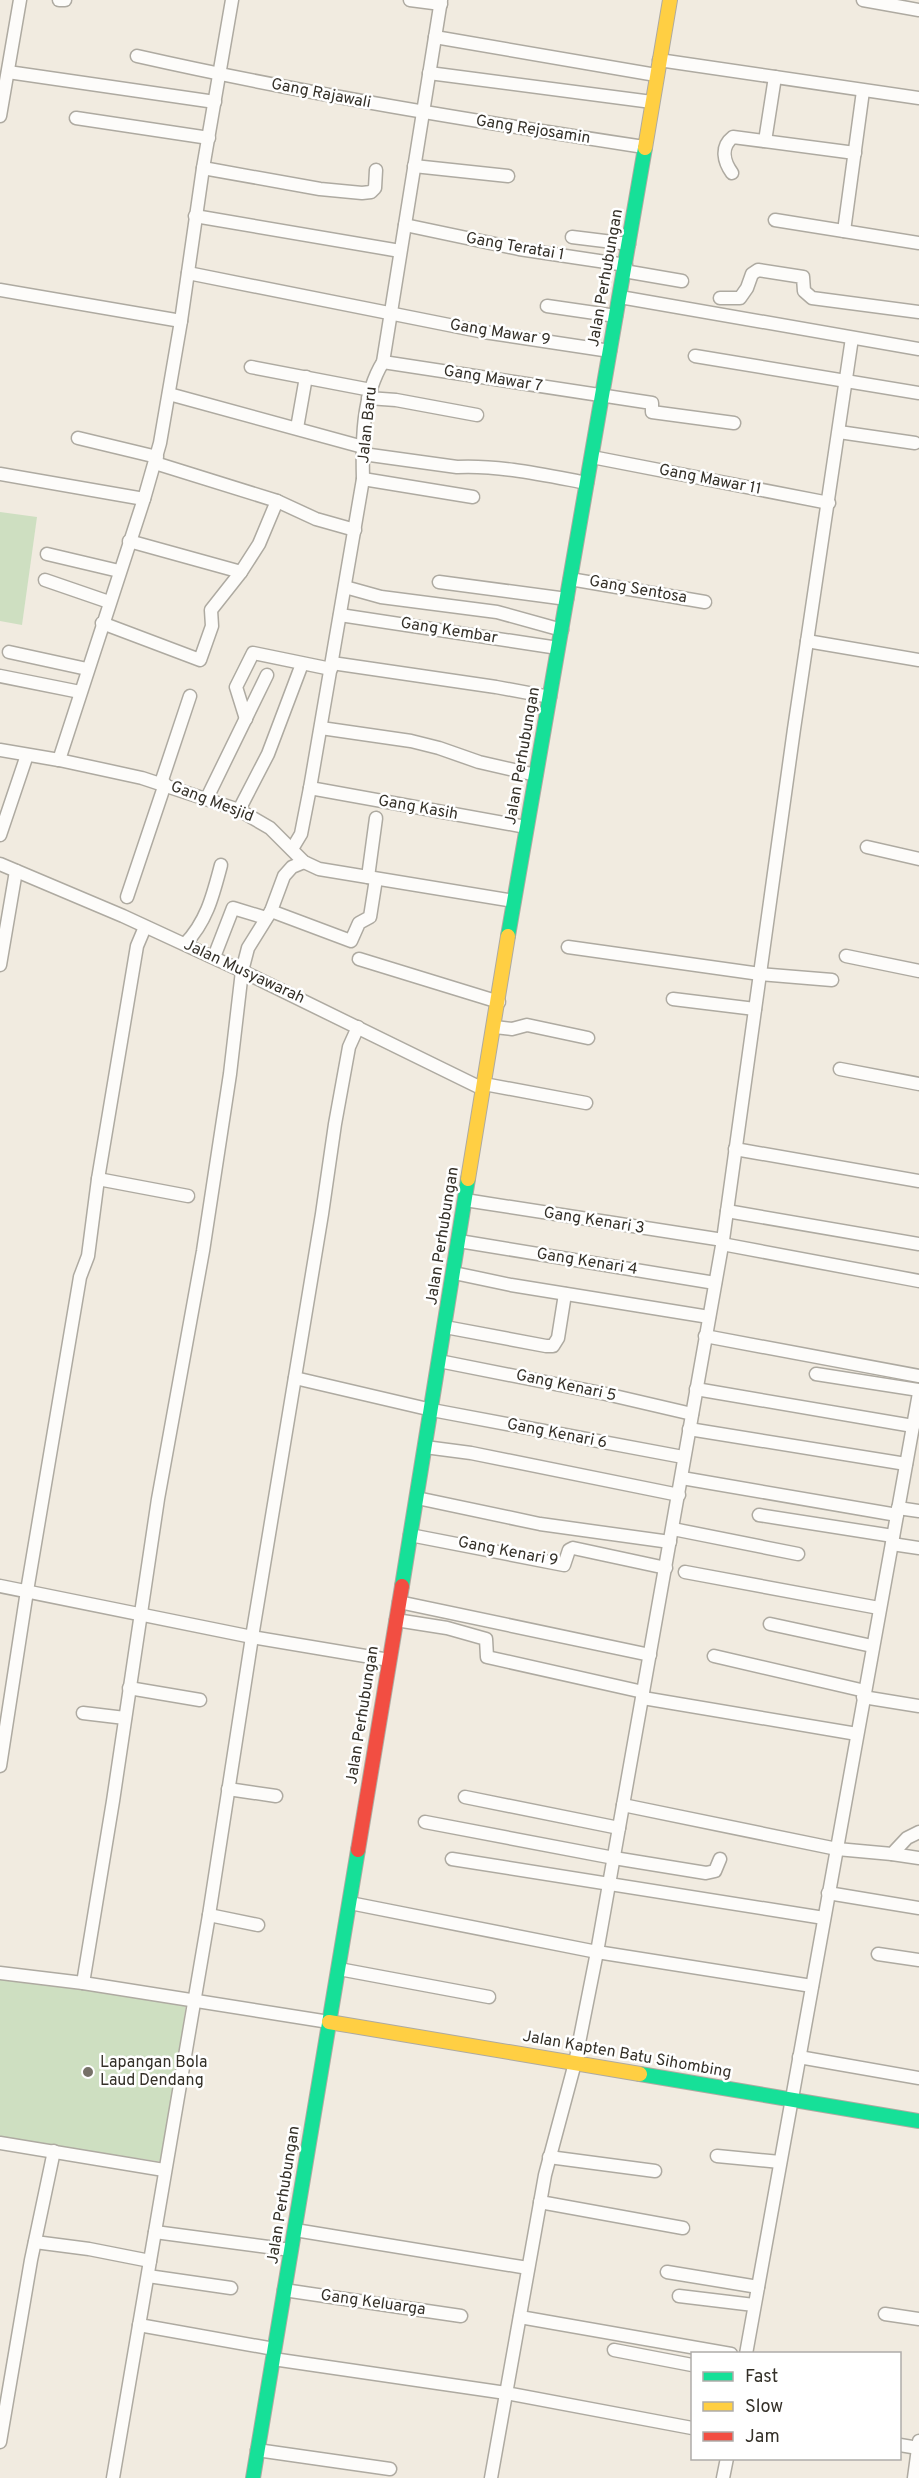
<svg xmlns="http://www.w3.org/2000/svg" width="919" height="2478" font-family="Overpass,sans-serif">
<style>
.green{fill:#cedfc1}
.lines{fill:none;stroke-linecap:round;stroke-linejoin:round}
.street-casing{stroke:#aeaaa1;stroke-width:15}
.fast-casing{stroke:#aeaaa1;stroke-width:16}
.slow-casing{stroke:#aeaaa1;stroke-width:16}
.jam-casing{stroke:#aeaaa1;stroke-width:16}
.street{stroke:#fdfcfa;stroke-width:12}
.fast{stroke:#16e098;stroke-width:14}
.slow{stroke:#ffcf43;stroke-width:14}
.jam{stroke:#f24e42;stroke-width:14}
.poi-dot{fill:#767168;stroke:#fff;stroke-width:2}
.labels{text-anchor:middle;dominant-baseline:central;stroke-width:5;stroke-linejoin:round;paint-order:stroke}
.street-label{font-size:16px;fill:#343028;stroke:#fff}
.poi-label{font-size:16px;fill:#343028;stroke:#fff;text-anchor:start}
</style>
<rect width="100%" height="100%" fill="#f1ebe0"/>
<g class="green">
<path d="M 0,512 L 37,517 L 22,625 L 0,621 Z"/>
<path d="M 0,1978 L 186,2005 L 163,2162 L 0,2138 Z"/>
</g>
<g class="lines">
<defs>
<g id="street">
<path d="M 59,0 L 65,0"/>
<path d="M 410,0 L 441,4"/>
<path d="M 863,0 L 919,10"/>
<path d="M 435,37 L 656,75"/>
<path d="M 137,56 C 305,94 474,121 644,147"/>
<path d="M 659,60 L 919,98"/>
<path d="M 8,72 L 215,102"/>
<path d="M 429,73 L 652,102"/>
<path d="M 0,116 L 20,0"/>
<path d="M 76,118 L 209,138"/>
<path d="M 765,141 L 775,77"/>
<path d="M 414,166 L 508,176"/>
<path d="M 203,168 L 320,189 L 362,193 L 371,192 L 375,188 L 376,170"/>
<path d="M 732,173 C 724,162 720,147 733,137 L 855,153"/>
<path d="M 195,216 L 400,251"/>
<path d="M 775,220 L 919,243"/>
<path d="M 405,225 L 519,249 L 626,265"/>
<path d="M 844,231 L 863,91"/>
<path d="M 572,237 L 629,244"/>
<path d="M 624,271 L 682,281"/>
<path d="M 188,273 L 484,332 L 610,351"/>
<path d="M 0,290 L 181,321"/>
<path d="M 620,297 L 919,349"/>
<path d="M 720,298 L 740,298 L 747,288 L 752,274 L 758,270 L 803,277 L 804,291 L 812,298 L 919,312"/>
<path d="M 547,306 L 616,316"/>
<path d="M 695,356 L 919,393"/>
<path d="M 383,362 L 652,403 L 652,412 L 734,423"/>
<path d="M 251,367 L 371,390"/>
<path d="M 169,394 L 363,447"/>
<path d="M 368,398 L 396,400 L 477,415"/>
<path d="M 297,428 L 306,377"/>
<path d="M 839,432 L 915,443"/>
<path d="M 78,438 L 157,457"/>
<path d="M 363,454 L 457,467 C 500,465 544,475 587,483"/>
<path d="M 592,457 L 829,503"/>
<path d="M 155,463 L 277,501 L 316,519 L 355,530"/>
<path d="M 0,474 L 144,499"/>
<path d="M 363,479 L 473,497"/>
<path d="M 129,541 L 241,572"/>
<path d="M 47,554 L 119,571"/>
<path d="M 570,579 L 705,602"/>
<path d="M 45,580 L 109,602"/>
<path d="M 439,582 L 567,599"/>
<path d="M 345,587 L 381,597 L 497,612 L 562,630"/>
<path d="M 340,615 L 558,648"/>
<path d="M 102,623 L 200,660 L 212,626 L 211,610 L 241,572 L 259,544 L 277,501"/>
<path d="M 807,641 L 919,660"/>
<path d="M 9,652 L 87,669"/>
<path d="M 332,663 L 496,687 L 550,697"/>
<path d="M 0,676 L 80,692"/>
<path d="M 246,719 L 236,687 L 253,653 L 331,669"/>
<path d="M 321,728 L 411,741 L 439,748 L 479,762 L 536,775"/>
<path d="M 0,750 L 59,760 L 142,778 L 239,810 L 270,828 L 304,862 L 319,869 L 514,901"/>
<path d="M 59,760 L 144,499 L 160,443 L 181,321 L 203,168 L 232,0"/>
<path d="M 161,783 L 190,696"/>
<path d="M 310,788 L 526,827"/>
<path d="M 207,798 L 267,675"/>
<path d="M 239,810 L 268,754 L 302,664"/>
<path d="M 0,835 L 27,755"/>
<path d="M 867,847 L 919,859"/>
<path d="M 292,849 L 301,834 L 310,788 L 363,479 C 362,441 362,396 383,362 L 441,0"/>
<path d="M 0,864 L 123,916 L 242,971 L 483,1089"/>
<path d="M 368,877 L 376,818"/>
<path d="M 127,897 L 165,784"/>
<path d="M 271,911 L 351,941 L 359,923 L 370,917 L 376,879"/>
<path d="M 185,944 C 207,921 213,895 221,865"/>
<path d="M 568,947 L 760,974 L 832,980"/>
<path d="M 846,956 L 919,971"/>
<path d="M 214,957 L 233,908 L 266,918"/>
<path d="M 359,959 L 499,1002"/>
<path d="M 0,965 L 16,871"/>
<path d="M 673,999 L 755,1009"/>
<path d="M 495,1027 L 512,1029 L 527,1025 L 588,1038"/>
<path d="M 840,1069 L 919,1084"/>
<path d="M 484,1084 L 586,1103"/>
<path d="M 735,1149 L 919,1181"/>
<path d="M 98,1179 L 188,1196"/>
<path d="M 465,1200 L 723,1240"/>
<path d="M 727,1211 L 919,1244"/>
<path d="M 459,1241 L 715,1283"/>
<path d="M 722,1244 L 919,1281"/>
<path d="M 454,1273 L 511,1285 L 709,1317"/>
<path d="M 445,1327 L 546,1346 L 553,1346 L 558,1338 L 565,1294"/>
<path d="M 705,1336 L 919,1376"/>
<path d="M 439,1361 L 606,1394 L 692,1414"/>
<path d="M 816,1374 L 919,1390"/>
<path d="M 295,1378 L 432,1410 L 683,1457"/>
<path d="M 696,1389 L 913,1426"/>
<path d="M 689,1429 L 906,1464"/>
<path d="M 425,1447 L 471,1453 L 679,1495"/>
<path d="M 682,1478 L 897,1515"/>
<path d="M 417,1498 L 540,1524 L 670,1542"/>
<path d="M 898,1508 L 919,1511"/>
<path d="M 759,1515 L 893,1536"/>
<path d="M 673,1529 L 798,1554"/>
<path d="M 410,1535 L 564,1565 L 569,1550 L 573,1548 L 666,1568"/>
<path d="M 892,1544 L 919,1548"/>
<path d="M 685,1572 L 879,1608"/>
<path d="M 0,1586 L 252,1637 L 389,1660"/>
<path d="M 399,1602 L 650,1655"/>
<path d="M 396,1620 L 447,1628 L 486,1639 L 487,1657 L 643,1692"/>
<path d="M 770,1624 L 872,1646"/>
<path d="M 714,1656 L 865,1691"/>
<path d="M 129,1688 L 200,1700"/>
<path d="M 863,1697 L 919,1706"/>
<path d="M 643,1698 L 857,1734"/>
<path d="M 83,1713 L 125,1718"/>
<path d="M 0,1766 L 27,1591 L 80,1277 L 88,1256 L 98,1179 L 137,946 L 145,927"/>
<path d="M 228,1789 L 276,1796"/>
<path d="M 465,1797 L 619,1828"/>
<path d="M 623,1805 L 837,1849 L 892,1854 L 907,1838 L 919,1832"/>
<path d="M 425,1822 L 614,1858 L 706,1873 L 715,1871 L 720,1859"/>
<path d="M 892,1854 L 919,1858"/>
<path d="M 452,1859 L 824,1918"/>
<path d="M 828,1893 L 919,1908"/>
<path d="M 350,1903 L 597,1952 L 812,1986"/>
<path d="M 209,1915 L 258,1925"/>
<path d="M 878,1954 L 919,1960"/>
<path d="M 339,1969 L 489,1997"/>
<path d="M 0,1973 L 83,1983 L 329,2022"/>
<path d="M 83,1983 L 113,1801 L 158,1499 L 203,1251 L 230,1074 L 242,971 L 248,948 L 271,911 L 284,876 L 292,867 L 304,862"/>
<path d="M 799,2057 L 919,2078"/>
<path d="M 0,2143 L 164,2170"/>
<path d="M 717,2156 L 780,2162"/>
<path d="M 549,2157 L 655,2171"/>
<path d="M 540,2202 L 683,2228"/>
<path d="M 295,2230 L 528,2268"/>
<path d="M 155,2232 L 291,2250"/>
<path d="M 35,2242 L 89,2249 L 150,2261"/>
<path d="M 667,2272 L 758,2287"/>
<path d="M 148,2276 L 231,2288"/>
<path d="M 284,2290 L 461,2316"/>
<path d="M 679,2296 L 754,2305"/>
<path d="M 885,2314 L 919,2319"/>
<path d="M 520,2317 L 731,2354"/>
<path d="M 139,2325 L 274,2349"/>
<path d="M 614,2350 L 692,2365"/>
<path d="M 746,2354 L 919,1393"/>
<path d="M 273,2359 L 506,2393 L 692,2428"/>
<path d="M 0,2442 L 31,2260 L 54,2151"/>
<path d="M 900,2445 L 918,2448"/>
<path d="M 257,2450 L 390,2469"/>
<path d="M 113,2478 L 209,1915 L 252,1637 L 322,1214 L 335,1124 L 349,1047 L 358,1027"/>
<path d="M 491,2478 L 545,2175 L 575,2063 L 597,1952 L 723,1240 L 794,729 L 852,338"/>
<path d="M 723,2478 L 727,2458"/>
<path d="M 914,2478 L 919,2441"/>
</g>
<g id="fast">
<path d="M 508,936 L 645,148"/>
<path d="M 402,1586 L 468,1179"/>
<path d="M 640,2074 L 919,2121"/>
<path d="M 253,2478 L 358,1850"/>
</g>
<g id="slow">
<path d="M 645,148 L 670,0"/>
<path d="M 468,1179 L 508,936"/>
<path d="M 329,2022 L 640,2074"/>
</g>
<path id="jam" d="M 358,1850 L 402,1586"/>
</defs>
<use href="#street" class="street-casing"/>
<use href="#fast" class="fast-casing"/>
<use href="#slow" class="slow-casing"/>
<use href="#jam" class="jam-casing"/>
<use href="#street" class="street"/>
<use href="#fast" class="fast"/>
<use href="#slow" class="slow"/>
<use href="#jam" class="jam"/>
</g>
<circle class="poi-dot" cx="88" cy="2072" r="6"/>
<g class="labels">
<g class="street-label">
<text transform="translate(321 94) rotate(11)">Gang Rajawali</text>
<text transform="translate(533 130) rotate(9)">Gang Rejosamin</text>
<text transform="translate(515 247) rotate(10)">Gang Teratai 1</text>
<text transform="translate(606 278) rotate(-80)">Jalan Perhubungan</text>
<text transform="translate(500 333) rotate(9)">Gang Mawar 9</text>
<text transform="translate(493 379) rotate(9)">Gang Mawar 7</text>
<text transform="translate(368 425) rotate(-84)">Jalan Baru</text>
<text transform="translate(710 480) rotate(11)">Gang Mawar 11</text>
<text transform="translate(638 590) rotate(10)">Gang Sentosa</text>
<text transform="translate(449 631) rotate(9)">Gang Kembar</text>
<text transform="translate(523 756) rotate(-80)">Jalan Perhubungan</text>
<text transform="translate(212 802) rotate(21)">Gang Mesjid</text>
<text transform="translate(418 808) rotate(10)">Gang Kasih</text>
<text transform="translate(244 972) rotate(25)">Jalan Musyawarah</text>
<text transform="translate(594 1221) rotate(9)">Gang Kenari 3</text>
<text transform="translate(443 1236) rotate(-81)">Jalan Perhubungan</text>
<text transform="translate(587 1262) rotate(9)">Gang Kenari 4</text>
<text transform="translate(566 1386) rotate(12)">Gang Kenari 5</text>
<text transform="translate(557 1434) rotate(11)">Gang Kenari 6</text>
<text transform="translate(508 1552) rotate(11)">Gang Kenari 9</text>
<text transform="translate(363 1715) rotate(-81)">Jalan Perhubungan</text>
<text transform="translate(627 2055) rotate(10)">Jalan Kapten Batu Sihombing</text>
<text transform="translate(284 2195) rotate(-81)">Jalan Perhubungan</text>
<text transform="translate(373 2303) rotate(8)">Gang Keluarga</text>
</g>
<g class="poi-label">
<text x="100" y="2063">Lapangan Bola<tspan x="100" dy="18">Laud Dendang</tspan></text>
</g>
</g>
<rect x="691" y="2352" width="210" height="108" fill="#ffffff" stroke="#aeaca9" stroke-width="1.5"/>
<rect x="703" y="2372" width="30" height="9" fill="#16e098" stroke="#aeaca9" stroke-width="1.5"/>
<text x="745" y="2382" font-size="18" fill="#343028">Fast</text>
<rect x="703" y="2402" width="30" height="9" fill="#ffcf43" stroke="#aeaca9" stroke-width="1.5"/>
<text x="745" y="2412" font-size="18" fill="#343028">Slow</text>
<rect x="703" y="2432" width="30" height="9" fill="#f24e42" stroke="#aeaca9" stroke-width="1.5"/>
<text x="745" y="2442" font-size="18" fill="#343028">Jam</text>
</svg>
